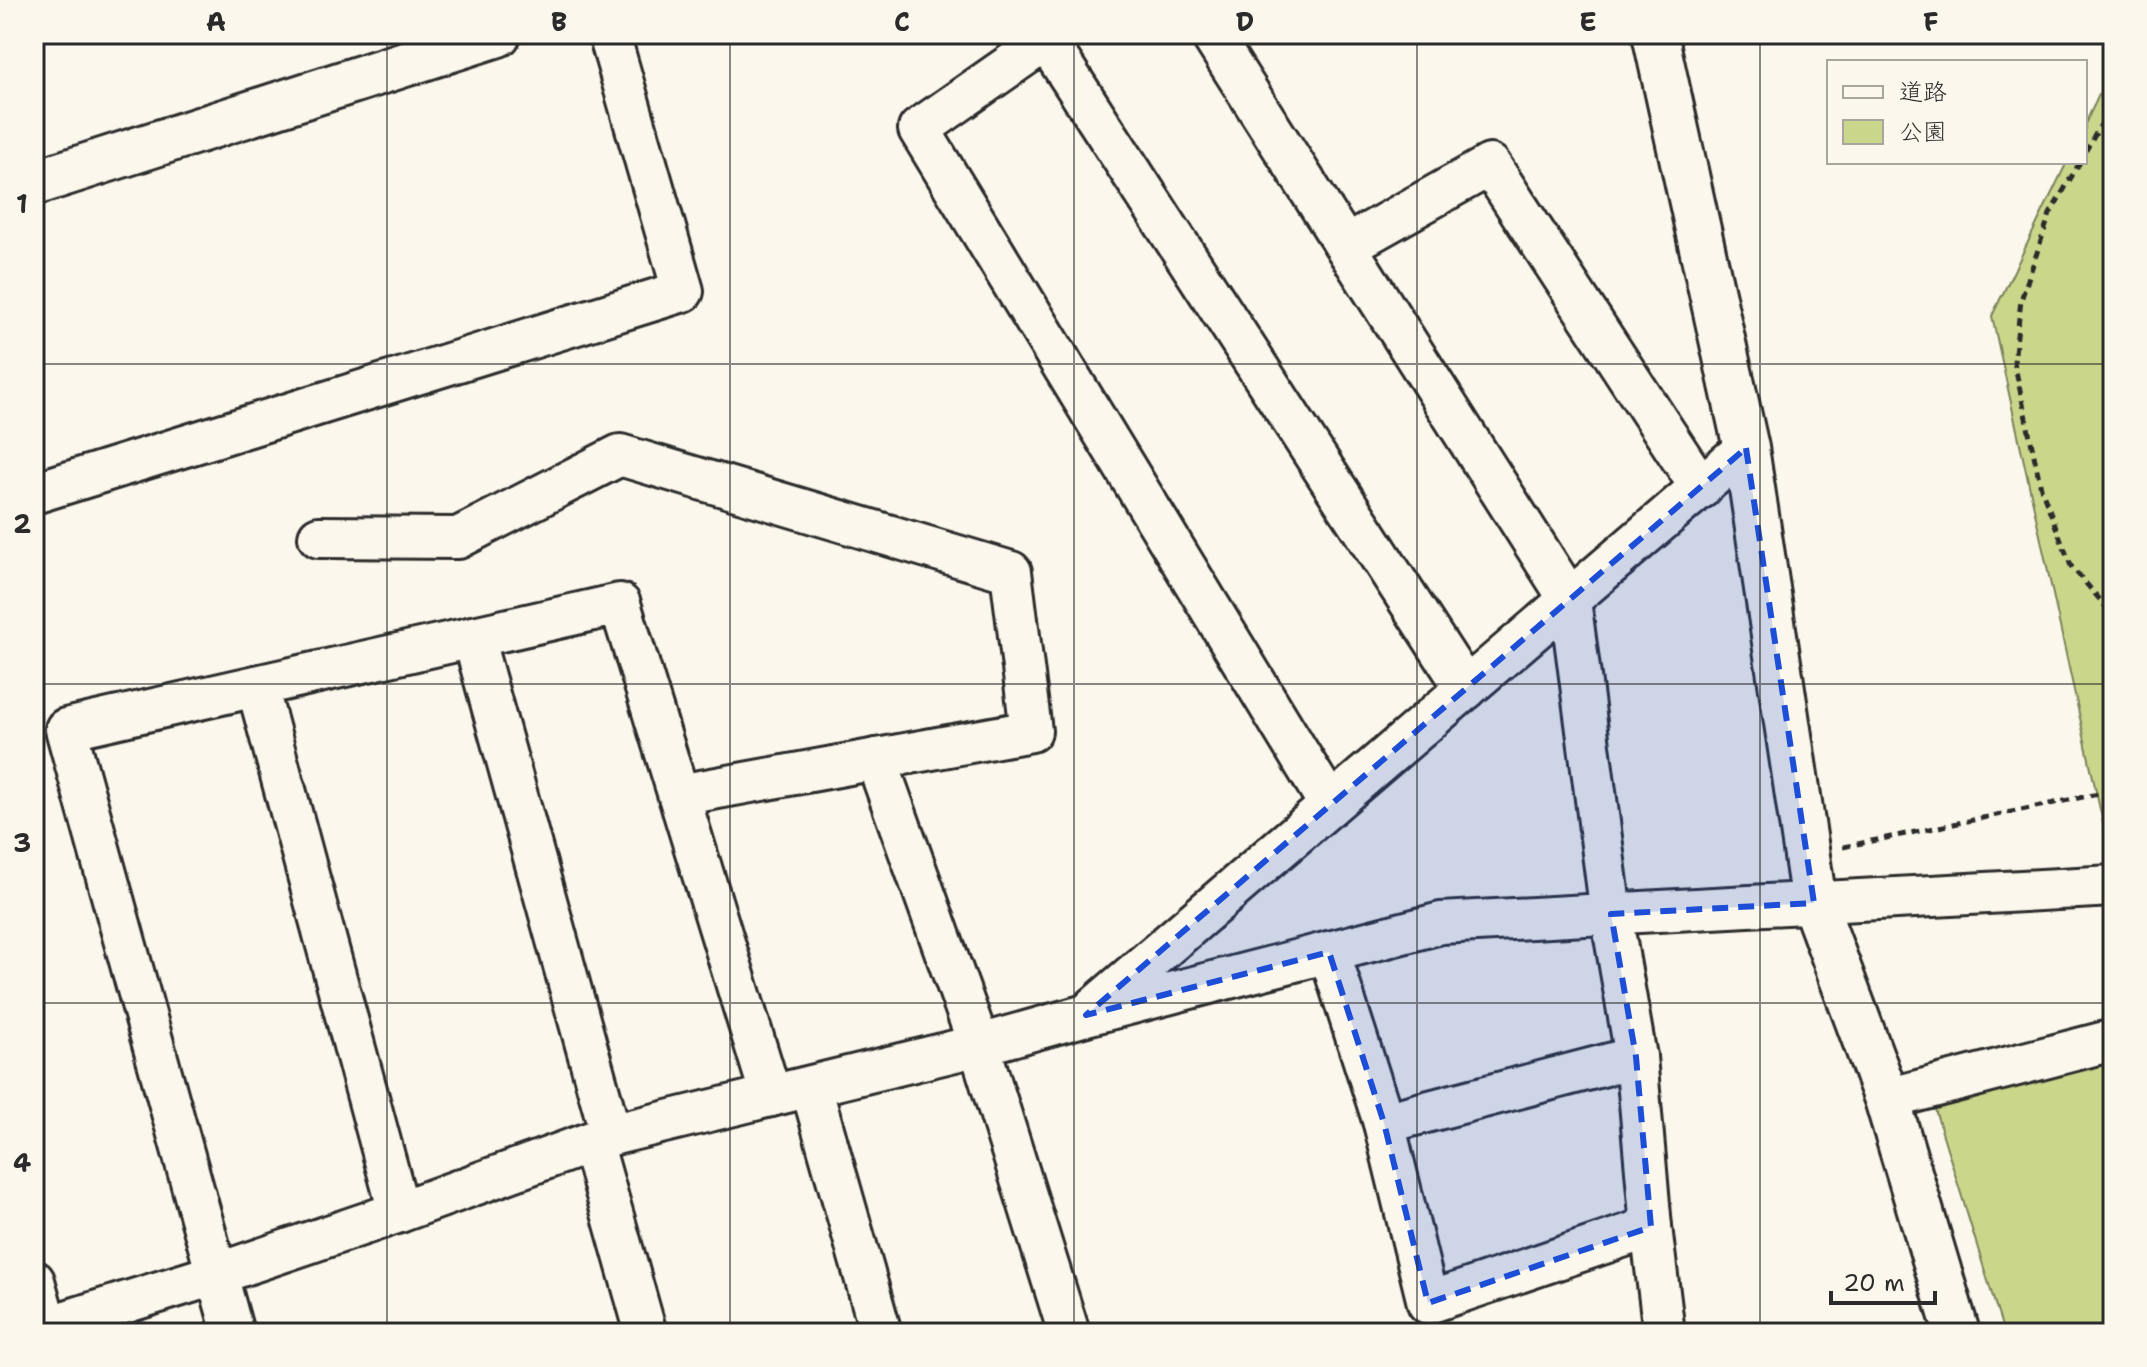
<svg xmlns="http://www.w3.org/2000/svg" width="2147" height="1367" font-family="'Shantell Sans','Klee One',sans-serif">
<style>
.green{fill:#cad78b;stroke:#7a815b;stroke-width:2}
.lines{fill:none;stroke-linecap:round;stroke-linejoin:round}
.minor-casing{stroke:#2b2b2b;stroke-width:46}
.tertiary-casing{stroke:#2b2b2b;stroke-width:50}
.path{stroke:#2b2b2b;stroke-width:5;stroke-dasharray:8 6;stroke-linecap:butt}
.minor{stroke:#fbf7ec;stroke-width:40}
.tertiary{stroke:#fbf7ec;stroke-width:44}
.marked{fill:#1d4ed8;fill-opacity:0.2;stroke:#1d4ed8;stroke-width:6;stroke-dasharray:16 10;stroke-linejoin:round}
.grid{fill:none;stroke:#2b2b2b;stroke-width:2;stroke-opacity:0.55}
.neatline{fill:none;stroke:#2b2b2b;stroke-width:3}
.grid-label{font-size:26px;text-anchor:middle;font-weight:bold;fill:#2b2b2b}
</style>
<rect width="100%" height="100%" fill="#fbf7ec"/>
<filter id="ink" filterUnits="userSpaceOnUse"><feTurbulence type="fractalNoise" baseFrequency=".0125" numOctaves="2"/><feDisplacementMap in="SourceGraphic" scale="16" xChannelSelector="R" yChannelSelector="G"/><feConvolveMatrix kernelMatrix="1 2 1 2 8 2 1 2 1" color-interpolation-filters="sRGB"/></filter>
<g filter="url(#ink)">
<g class="green">
<path d="M 2106,34 L 2113,34 L 2113,854 L 2110,855 L 1992,316 L 2067,162 L 2085,162 L 2085,124 L 2108,76 Z"/>
<path d="M 2113,1059 L 2113,1333 L 2004,1333 L 1933,1103 Z"/>
</g>
<g class="lines">
<defs>
<g id="minor">
<path d="M 1055,34 L 919,129 L 1330,805"/>
<path d="M 1211,34 L 1570,600 L 1611,914 L 1636,1057 L 1651,1227 L 1664,1333"/>
<path d="M 1046,40 L 1466,689"/>
<path d="M 1346,246 L 1490,165 L 1701,488"/>
<path d="M 34,493 L 683,291 L 609,34"/>
<path d="M 319,537 L 458,538 L 620,455 L 1011,572 L 1031,731 L 679,795"/>
<path d="M 473,637 L 611,1135"/>
<path d="M 257,686 L 399,1212"/>
<path d="M 876,759 L 979,1045 L 1069,1333"/>
<path d="M 1329,952 L 1384,1123 L 1428,1303 L 1651,1227"/>
<path d="M 1094,1008 L 1746,448"/>
<path d="M 811,1087 L 881,1333"/>
<path d="M 1887,1099 L 2113,1040"/>
<path d="M 1384,1123 L 1636,1057"/>
<path d="M 592,1142 L 646,1333"/>
<path d="M 34,1281 L 47,1328"/>
<path d="M 34,1331 L 217,1274 L 399,1212 L 611,1135 L 979,1045 L 1086,1015 L 1441,923 L 2113,886"/>
<path d="M 233,1333 L 66,729 L 620,604 L 771,1096"/>
</g>
<g id="tertiary">
<path d="M 1655,34 L 1746,448 L 1814,903 L 1887,1099 L 1957,1333"/>
<path d="M 34,183 L 498,34"/>
</g>
</defs>
<use href="#minor" class="minor-casing"/>
<use href="#tertiary" class="tertiary-casing"/>
<g class="path">
<path d="M 2085,152 L 2113,104"/>
<path d="M 2080,162 L 2050,214 L 2021,300 L 2014,362 L 2041,488 L 2071,566 L 2113,615"/>
<path d="M 1843,847 L 2093,795 L 2113,793"/>
</g>
<use href="#minor" class="minor"/>
<use href="#tertiary" class="tertiary"/>
</g>
</g>
<path class="marked" d="M 1746,448 L 1814,903 L 1611,914 L 1636,1057 L 1651,1227 L 1428,1303 L 1384,1123 L 1329,952 L 1086,1015 Z"/>
<path class="grid" d="M 387,34 L 387,1333M 730,34 L 730,1333M 1074,34 L 1074,1333M 1417,34 L 1417,1333M 1760,34 L 1760,1333M 34,364 L 2113,364M 34,684 L 2113,684M 34,1003 L 2113,1003"/>
<rect width="2147" height="1367" fill="none" stroke="#fbf7ec" stroke-width="88"/>
<rect x="1827" y="60" width="260" height="104" fill="#fbf7ec" stroke="#a8a59f" stroke-width="2"/>
<rect x="1843" y="86" width="40" height="12" fill="#fbf7ec" stroke="#a8a59f" stroke-width="2"/>
<text x="1899" y="100" font-size="24" fill="#2b2b2b">道路</text>
<rect x="1843" y="120" width="40" height="24" fill="#cad78b" stroke="#a8a59f" stroke-width="2"/>
<text x="1899" y="140" font-size="24" fill="#2b2b2b">公園</text>
<path d="M1831 1291v12h104v-12" fill="none" stroke="#2b2b2b" stroke-width="4"/>
<text x="1843" y="1291" font-size="24" fill="#2b2b2b" stroke="#fbf7ec" stroke-width="6" paint-order="stroke">20 m</text>
<rect x="44" y="44" width="2059" height="1279" class="neatline"/>
<g class="grid-label">
<text x="216" y="31">A</text>
<text x="559" y="31">B</text>
<text x="902" y="31">C</text>
<text x="1245" y="31">D</text>
<text x="1588" y="31">E</text>
<text x="1931" y="31">F</text>
<text x="22" y="213">1</text>
<text x="22" y="533">2</text>
<text x="22" y="852">3</text>
<text x="22" y="1172">4</text>
</g>
</svg>
